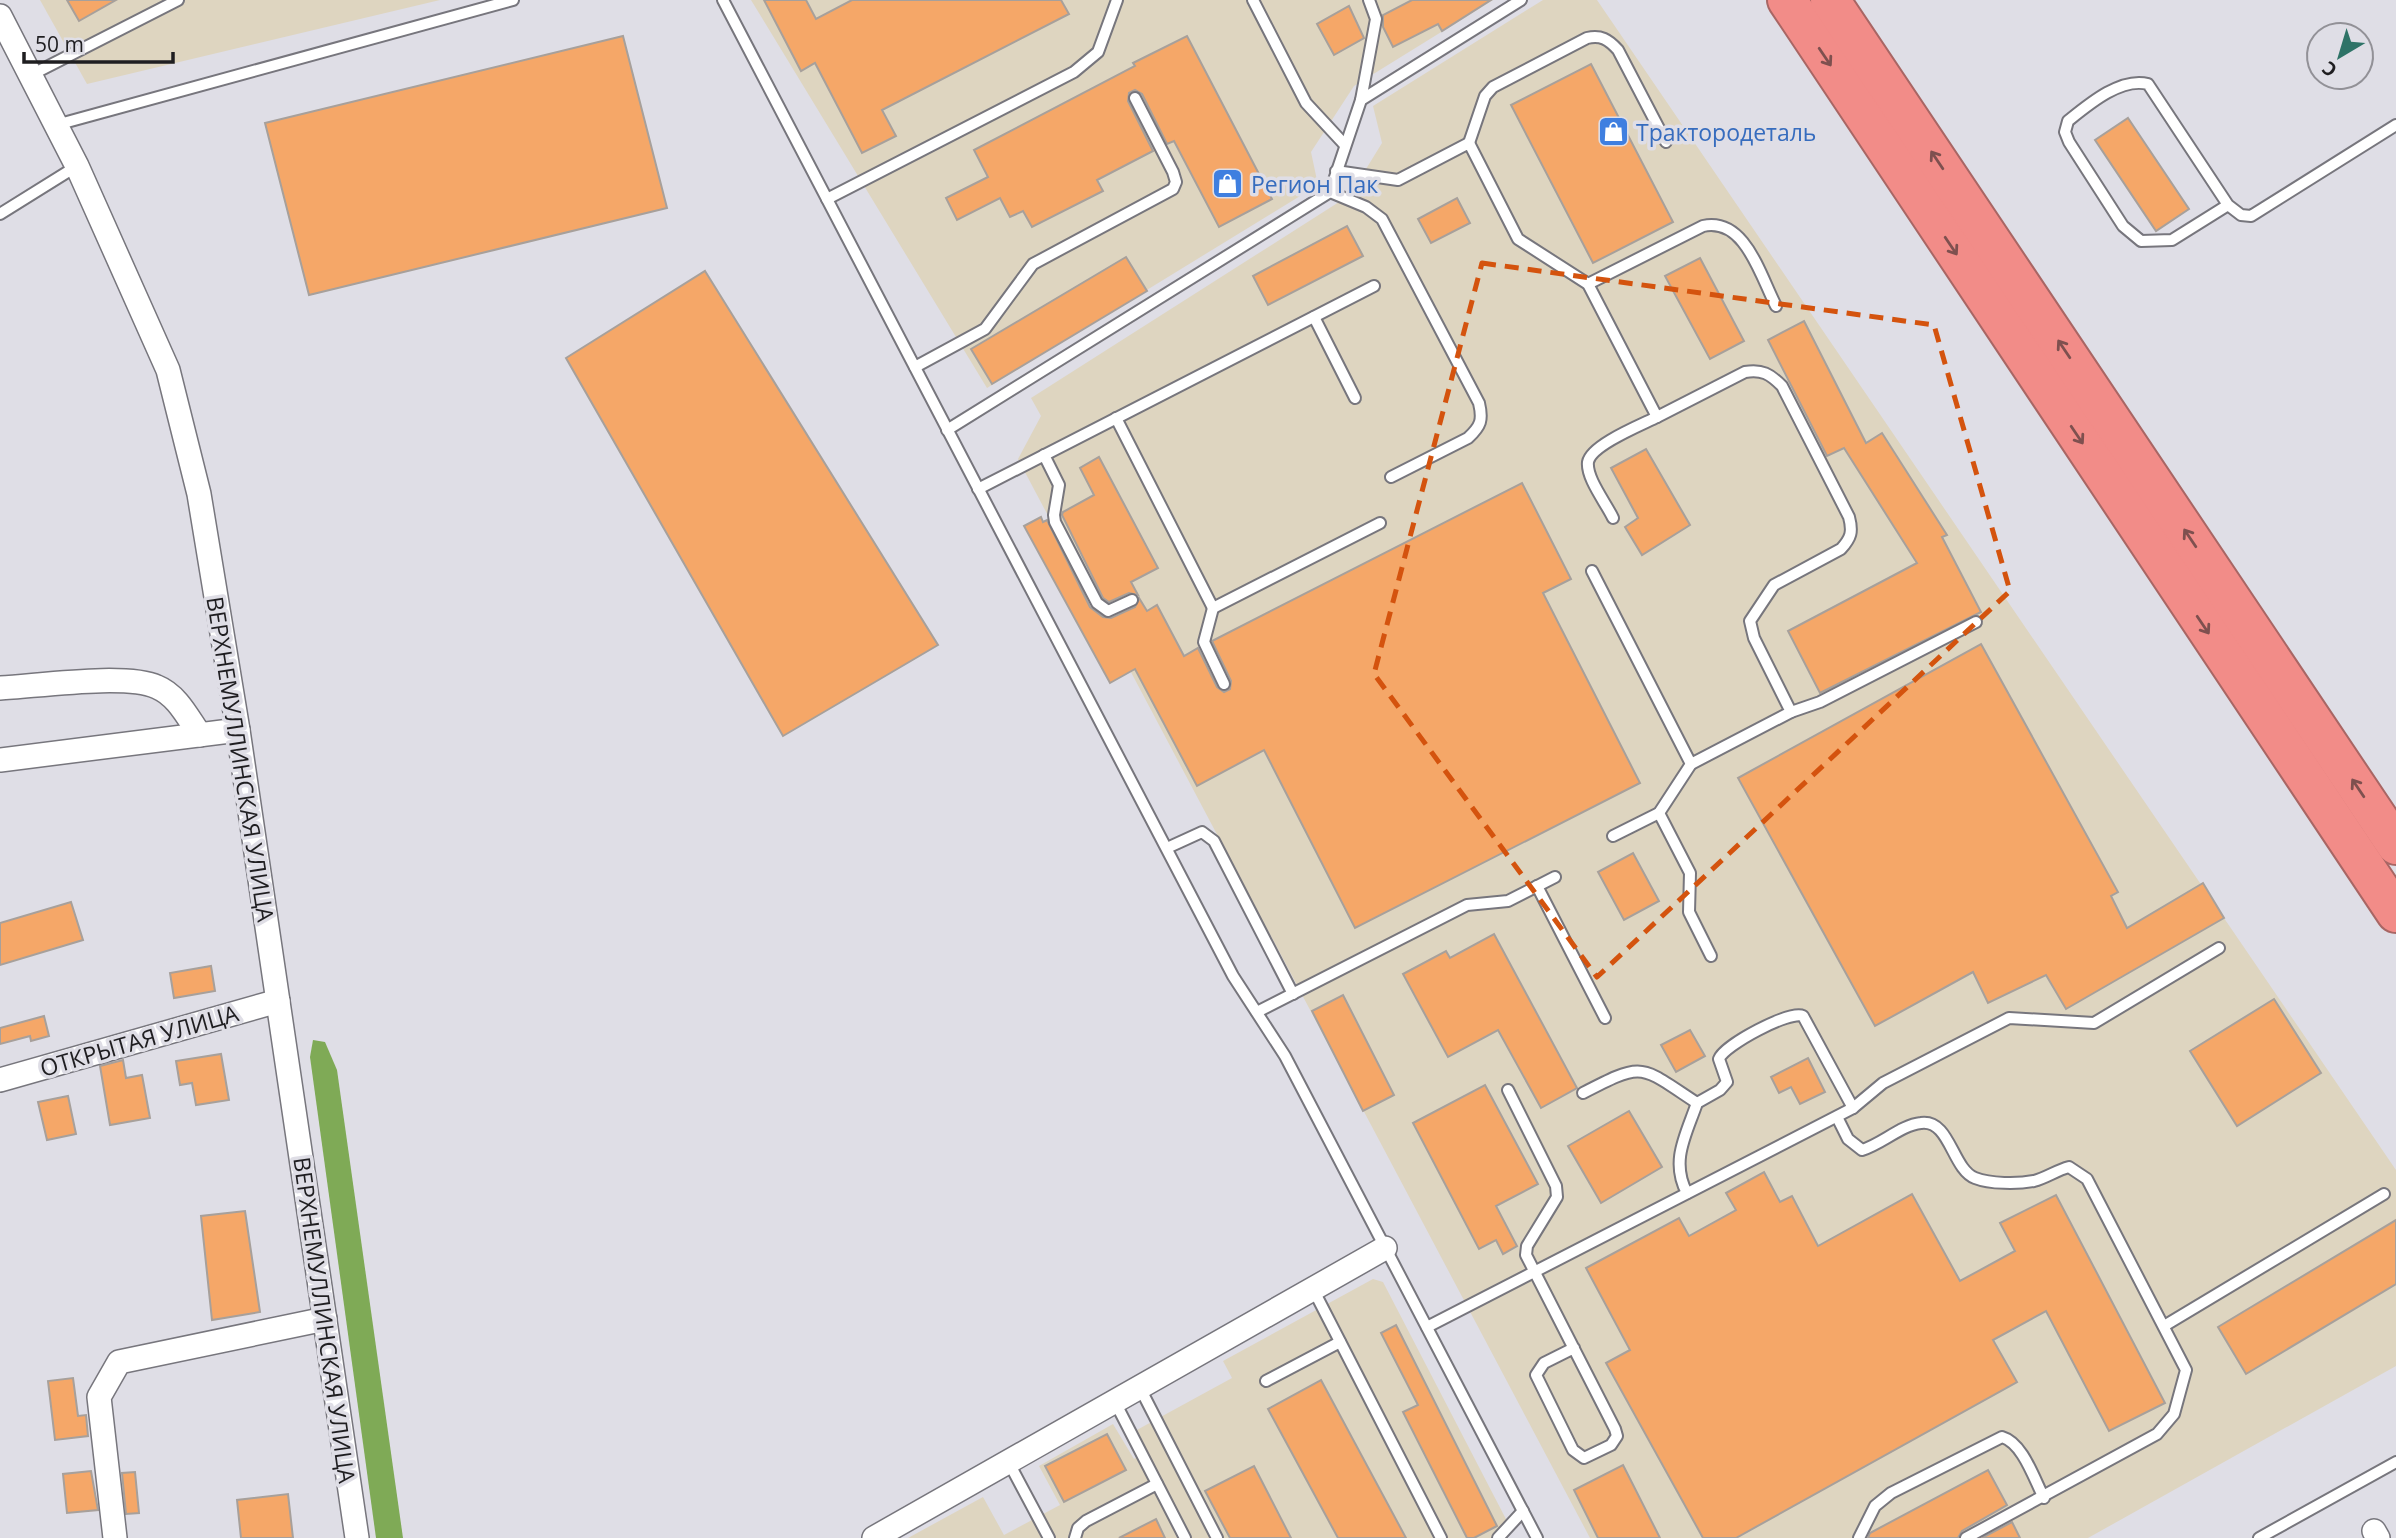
<svg xmlns="http://www.w3.org/2000/svg" width="2396" height="1538" font-family="'Open Sans',sans-serif">
<style>
.industrial{fill:#ded5c0}
.forest{fill:#7faa56}
.building{fill:#f5a768;stroke:#a7a09b;stroke-width:2}
.lines{fill:none;stroke-linecap:round;stroke-linejoin:round}
.lane-casing{stroke:#77767d;stroke-width:14}
.street-casing{stroke:#77767d;stroke-width:26}
.highway-casing{stroke:#a86664;stroke-width:42}
.lane{stroke:#fff;stroke-width:10}
.street{stroke:#fff;stroke-width:23}
.highway{stroke:#f28c88;stroke-width:38}
.oneway{stroke:#7e504f}
.marked{fill:none;stroke:#d4530e;stroke-width:5;stroke-dasharray:14 9;stroke-linejoin:round}
.labels{text-anchor:middle;dominant-baseline:central;stroke-width:7;stroke-linejoin:round;paint-order:stroke}
.shop-label{font-size:23px;fill:#366cbe;stroke:#dfdee6;text-anchor:start}
.street-label{font-size:23px;fill:#1f1e21;stroke:#dfdee6}
</style>
<rect width="100%" height="100%" fill="#dfdee6"/>
<g class="industrial">
<path d="M 40,0 L 440,0 L 87,84 Z"/>
<path d="M 751,0 L 1493,0 L 1354,86 L 1311,152 L 1318,185 L 987,388 Z"/>
<path d="M 1543,0 L 1597,0 L 2396,1170 L 2396,1366 L 2088,1538 L 1590,1538 L 1018,459 L 1041,416 L 1031,398 L 1350,195 L 1382,143 L 1373,106 Z"/>
<path d="M 1373,1279 L 1383,1282 L 1508,1523 L 1492,1538 L 908,1538 L 983,1497 L 1004,1535 L 1060,1505 L 1039,1466 L 1113,1424 L 1134,1459 L 1146,1451 L 1135,1431 L 1232,1378 L 1223,1361 Z"/>
</g>
<path class="forest" d="M 313,1040 L 325,1042 L 337,1070 L 403,1538 L 376,1538 L 310,1057 Z"/>
<g class="building">
<path d="M 67,0 L 116,0 L 79,21 Z"/>
<path d="M 764,0 L 806,0 L 816,19 L 852,0 L 1061,0 L 1069,14 L 882,110 L 896,136 L 862,153 L 815,63 L 801,71 Z"/>
<path d="M 1412,0 L 1491,0 L 1442,31 L 1438,24 L 1393,47 L 1383,27 L 1383,15 Z"/>
<path d="M 1349,6 L 1364,38 L 1334,55 L 1317,24 Z"/>
<path d="M 623,36 L 667,208 L 309,295 L 265,123 Z"/>
<path d="M 1187,36 L 1272,199 L 1219,227 L 1174,141 L 1167,144 L 1142,94 L 1135,90 L 1129,93 L 1128,101 L 1153,151 L 1097,180 L 1103,191 L 1032,227 L 1023,211 L 1010,217 L 1000,198 L 957,220 L 946,198 L 988,177 L 974,150 L 1135,66 L 1133,63 Z"/>
<path d="M 1591,64 L 1673,222 L 1593,263 L 1511,105 Z"/>
<path d="M 2128,118 L 2189,209 L 2156,231 L 2095,140 Z"/>
<path d="M 1457,198 L 1470,223 L 1431,243 L 1418,219 Z"/>
<path d="M 1347,226 L 1363,256 L 1268,305 L 1253,276 Z"/>
<path d="M 1126,257 L 1147,291 L 992,384 L 971,349 Z"/>
<path d="M 1700,258 L 1744,341 L 1710,359 L 1665,276 Z"/>
<path d="M 705,271 L 938,645 L 783,736 L 566,358 Z"/>
<path d="M 1804,321 L 1866,443 L 1882,433 L 1947,535 L 1942,537 L 1981,612 L 1820,693 L 1788,631 L 1917,563 L 1844,448 L 1827,456 L 1768,340 Z"/>
<path d="M 1646,449 L 1690,525 L 1642,555 L 1625,527 L 1638,518 L 1611,468 Z"/>
<path d="M 1099,457 L 1158,568 L 1131,582 L 1138,595 L 1129,593 L 1109,602 L 1103,598 L 1062,515 L 1063,512 L 1094,495 L 1080,468 Z"/>
<path d="M 1522,483 L 1571,579 L 1543,593 L 1640,783 L 1355,928 L 1264,750 L 1197,786 L 1135,669 L 1110,683 L 1024,526 L 1041,517 L 1043,522 L 1047,520 L 1090,607 L 1103,617 L 1111,618 L 1135,607 L 1139,598 L 1147,611 L 1157,605 L 1184,656 L 1198,648 L 1217,687 L 1224,692 L 1230,689 L 1231,681 L 1212,641 Z"/>
<path d="M 1981,644 L 2118,892 L 2111,896 L 2127,928 L 2203,883 L 2224,918 L 2066,1009 L 2046,975 L 1988,1003 L 1973,972 L 1875,1026 L 1738,778 Z"/>
<path d="M 1633,853 L 1659,901 L 1624,920 L 1598,872 Z"/>
<path d="M 71,902 L 83,940 L 0,965 L 0,923 Z"/>
<path d="M 1494,934 L 1577,1088 L 1541,1108 L 1498,1030 L 1448,1057 L 1403,974 L 1446,951 L 1450,958 Z"/>
<path d="M 211,966 L 215,991 L 174,998 L 170,973 Z"/>
<path d="M 1343,995 L 1394,1095 L 1363,1111 L 1312,1011 Z"/>
<path d="M 2274,999 L 2321,1073 L 2237,1126 L 2190,1051 Z"/>
<path d="M 44,1016 L 49,1036 L 31,1041 L 30,1036 L 0,1044 L 0,1028 Z"/>
<path d="M 1690,1030 L 1705,1056 L 1676,1072 L 1661,1045 Z"/>
<path d="M 221,1054 L 229,1100 L 196,1105 L 192,1083 L 180,1085 L 176,1061 Z"/>
<path d="M 1808,1058 L 1825,1092 L 1800,1104 L 1791,1087 L 1779,1093 L 1771,1077 Z"/>
<path d="M 123,1060 L 126,1078 L 142,1075 L 150,1118 L 110,1125 L 100,1066 Z"/>
<path d="M 1485,1085 L 1538,1184 L 1496,1206 L 1517,1246 L 1503,1254 L 1496,1240 L 1479,1249 L 1413,1123 Z"/>
<path d="M 68,1096 L 76,1134 L 47,1140 L 38,1102 Z"/>
<path d="M 1629,1111 L 1662,1167 L 1601,1203 L 1568,1146 Z"/>
<path d="M 1764,1172 L 1780,1202 L 1792,1196 L 1818,1246 L 1912,1194 L 1960,1281 L 2015,1251 L 2000,1223 L 2056,1195 L 2165,1403 L 2109,1431 L 2046,1311 L 1993,1340 L 2017,1382 L 1736,1538 L 1703,1538 L 1606,1363 L 1630,1350 L 1586,1268 L 1679,1218 L 1689,1236 L 1736,1210 L 1726,1193 Z"/>
<path d="M 245,1211 L 260,1312 L 212,1320 L 201,1216 Z"/>
<path d="M 2396,1220 L 2396,1284 L 2246,1374 L 2218,1327 Z"/>
<path d="M 1396,1325 L 1497,1526 L 1474,1538 L 1467,1538 L 1403,1412 L 1418,1405 L 1381,1333 Z"/>
<path d="M 73,1378 L 78,1416 L 86,1415 L 88,1436 L 55,1440 L 48,1381 Z"/>
<path d="M 1321,1380 L 1406,1538 L 1338,1538 L 1268,1409 Z"/>
<path d="M 1107,1434 L 1126,1470 L 1064,1502 L 1045,1466 Z"/>
<path d="M 1623,1465 L 1660,1538 L 1598,1538 L 1574,1490 Z"/>
<path d="M 1254,1466 L 1291,1538 L 1230,1538 L 1205,1491 Z"/>
<path d="M 1988,1470 L 2007,1505 L 1962,1531 L 1958,1538 L 1868,1538 L 1870,1533 Z"/>
<path d="M 91,1471 L 98,1510 L 67,1513 L 63,1474 Z"/>
<path d="M 135,1472 L 139,1513 L 126,1514 L 122,1473 Z"/>
<path d="M 288,1494 L 293,1538 L 241,1538 L 237,1500 Z"/>
<path d="M 1156,1519 L 1165,1538 L 1119,1538 Z"/>
<path d="M 2012,1522 L 2020,1538 L 1982,1538 Z"/>
</g>
<g class="lines">
<defs>
<g id="lane">
<path d="M 723,0 L 1233,976 L 1285,1056 L 1537,1538"/>
<path d="M 1253,0 L 1306,103 L 1345,145"/>
<path d="M 31,75 L 178,0"/>
<path d="M 1361,100 L 1376,19 L 1369,0"/>
<path d="M 56,125 L 513,0"/>
<path d="M 1469,143 L 1485,96 L 1493,87 L 1587,38 C 1601,35 1608,39 1618,50 L 1666,142"/>
<path d="M 1336,171 L 1398,180 L 1469,143 L 1518,239 L 1588,284 L 1657,417 C 1641,425 1591,445 1588,462 C 1586,478 1606,503 1613,518"/>
<path d="M 1330,192 L 1366,207 L 1382,219 L 1479,403 C 1483,420 1481,426 1468,438 L 1391,477"/>
<path d="M 827,199 L 1074,72 L 1098,52 L 1117,0"/>
<path d="M 2228,205 L 2172,240 L 2141,241 L 2123,226 L 2069,142 L 2065,132 L 2068,121 C 2089,104 2121,77 2148,84 L 2228,205 L 2241,215 L 2251,216 L 2396,125"/>
<path d="M 0,214 L 77,166"/>
<path d="M 1588,284 L 1703,226 C 1745,217 1760,275 1776,306"/>
<path d="M 1314,317 L 1355,398"/>
<path d="M 915,367 L 985,329 L 1033,264 L 1173,189 L 1176,182 L 1173,172 L 1135,98"/>
<path d="M 1116,418 L 1213,608 L 1380,523"/>
<path d="M 947,430 L 1330,192 L 1361,100 L 1521,0"/>
<path d="M 1044,455 L 1059,485 L 1054,515 L 1055,522 L 1097,603 L 1108,611 L 1132,600"/>
<path d="M 978,489 L 1374,286"/>
<path d="M 1592,571 L 1691,764"/>
<path d="M 1213,608 L 1204,642 L 1224,684"/>
<path d="M 1791,712 L 1820,702 L 1976,622"/>
<path d="M 1659,813 L 1690,873 L 1689,912 L 1711,956"/>
<path d="M 1613,836 L 1659,813 L 1691,764 L 1791,712 L 1754,638 L 1750,621 L 1774,585 L 1841,549 C 1851,538 1853,532 1849,517 L 1782,386 C 1770,374 1762,369 1745,372 L 1657,417"/>
<path d="M 1167,848 L 1202,832 L 1214,841 L 1293,994"/>
<path d="M 1537,886 L 1605,1018"/>
<path d="M 1257,1012 L 1467,905 L 1508,901 L 1555,877"/>
<path d="M 1508,1090 L 1556,1186 L 1557,1197 L 1527,1246 L 1526,1255 L 1615,1429 L 1617,1436 L 1611,1445 L 1584,1458 L 1573,1450 L 1536,1375 L 1544,1363 L 1574,1348"/>
<path d="M 1583,1093 C 1645,1061 1639,1065 1697,1103"/>
<path d="M 1837,1117 L 1848,1139 L 1862,1150 C 1882,1144 1901,1125 1921,1123 C 1950,1119 1952,1169 1975,1178 C 1990,1184 2018,1184 2034,1181 C 2046,1178 2057,1170 2069,1167 L 2087,1179 L 2186,1370 L 2174,1414 L 2157,1434 L 1966,1538"/>
<path d="M 1687,1193 C 1670,1161 1686,1135 1697,1103 L 1720,1090 L 1727,1082 L 1719,1059 C 1724,1045 1790,1010 1803,1016 L 1853,1108"/>
<path d="M 1313,1289 L 1441,1538"/>
<path d="M 2164,1326 L 2384,1194"/>
<path d="M 1427,1327 L 1853,1108 L 1883,1083 L 2009,1018 L 2094,1023 L 2219,948"/>
<path d="M 1266,1381 L 1340,1342"/>
<path d="M 1140,1388 L 1217,1538"/>
<path d="M 1115,1402 L 1185,1538"/>
<path d="M 1009,1463 L 1049,1538"/>
<path d="M 1075,1538 L 1078,1528 L 1086,1521 L 1157,1484"/>
<path d="M 1498,1538 L 1523,1511"/>
<path d="M 1859,1538 L 1875,1506 L 1891,1493 L 2002,1437 C 2023,1443 2034,1479 2044,1498"/>
<path d="M 2259,1538 L 2396,1462"/>
</g>
<g id="street">
<path d="M 0,16 L 77,166 L 168,370 L 199,494 L 238,730 L 357,1538"/>
<path d="M 0,688 C 38,686 126,673 157,687 C 177,695 188,718 200,735"/>
<path d="M 0,760 L 238,730"/>
<path d="M 0,1080 L 278,1001"/>
<path d="M 2374,1531 L 2378,1538"/>
<path d="M 115,1538 L 99,1397 L 119,1362 L 325,1319"/>
<path d="M 874,1538 L 1385,1248"/>
</g>
<g id="highway">
<path d="M 1787,0 L 2396,913"/>
<path d="M 1830,0 L 2396,845"/>
</g>
</defs>
<use href="#lane" class="lane-casing"/>
<use href="#street" class="street-casing"/>
<use href="#highway" class="highway-casing"/>
<use href="#lane" class="lane"/>
<use href="#street" class="street"/>
<use href="#highway" class="highway"/>
</g>
<defs><path id="oneway-shaft" d="M-6 0H5M1.5-3L5.5 0L1.5 3" fill="none" stroke-width="1.6" stroke-linecap="round" stroke-linejoin="round" transform="scale(1.75)"/></defs>
<g class="oneway">
<use href="#oneway-shaft" transform="translate(1825 57) rotate(56)"/>
<use href="#oneway-shaft" transform="translate(1937 160) rotate(-124)"/>
<use href="#oneway-shaft" transform="translate(1951 246) rotate(56)"/>
<use href="#oneway-shaft" transform="translate(2064 349) rotate(-124)"/>
<use href="#oneway-shaft" transform="translate(2077 435) rotate(56)"/>
<use href="#oneway-shaft" transform="translate(2190 538) rotate(-124)"/>
<use href="#oneway-shaft" transform="translate(2203 625) rotate(56)"/>
<use href="#oneway-shaft" transform="translate(2358 788) rotate(-124)"/>
</g>
<path class="marked" d="M 1482,263 L 1934,325 L 2010,591 L 1597,977 L 1374,674 Z"/>
<defs>
<symbol id="shop-square" viewBox="-11 -11 22 22"><rect x="-9" y="-9" width="18" height="18" rx="4" fill="#3f7fe0" stroke="#dfdee6"/><path d="M-5-2.5h2.3a2.7 3.5 0 0 1 5.4 0H5L5.5 6h-11ZM-1.5-2.5h3a1.5 2.3 0 0 0-3 0Z" fill="#fff"/></symbol>
</defs>
<g fill-rule="evenodd">
<use href="#shop-square" x="1596" y="114" width="35" height="35"/>
<use href="#shop-square" x="1210" y="166" width="35" height="35"/>
</g>
<g class="labels">
<g class="shop-label">
<text x="1636" y="132">Трактородеталь</text>
<text x="1251" y="184">Регион Пак</text>
</g>
<g class="street-label">
<text transform="translate(241 759) rotate(81)">ВЕРХНЕМУЛЛИНСКАЯ УЛИЦА</text>
<text transform="translate(139 1040) rotate(-16)">ОТКРЫТАЯ УЛИЦА</text>
<text transform="translate(325 1320) rotate(82)">ВЕРХНЕМУЛЛИНСКАЯ УЛИЦА</text>
</g>
</g>
<g transform="translate(2340 56) rotate(218)"><circle r="33" fill="#dfdee6" stroke="#929197" stroke-width="2"/>
<path d="M0-5L12 26L0 18L-12 26Z" fill="#2e7367"/>
<text y="-10" font-size="19" font-weight="bold" text-anchor="middle" fill="#1f1e21">С</text>
</g>
<path d="M24 52v10h149v-10" fill="none" stroke="#1f1e21" stroke-width="3.5"/>
<text x="35" y="52" font-size="21" fill="#1f1e21" stroke="#dfdee6" stroke-width="5" paint-order="stroke">50 m</text>
</svg>
